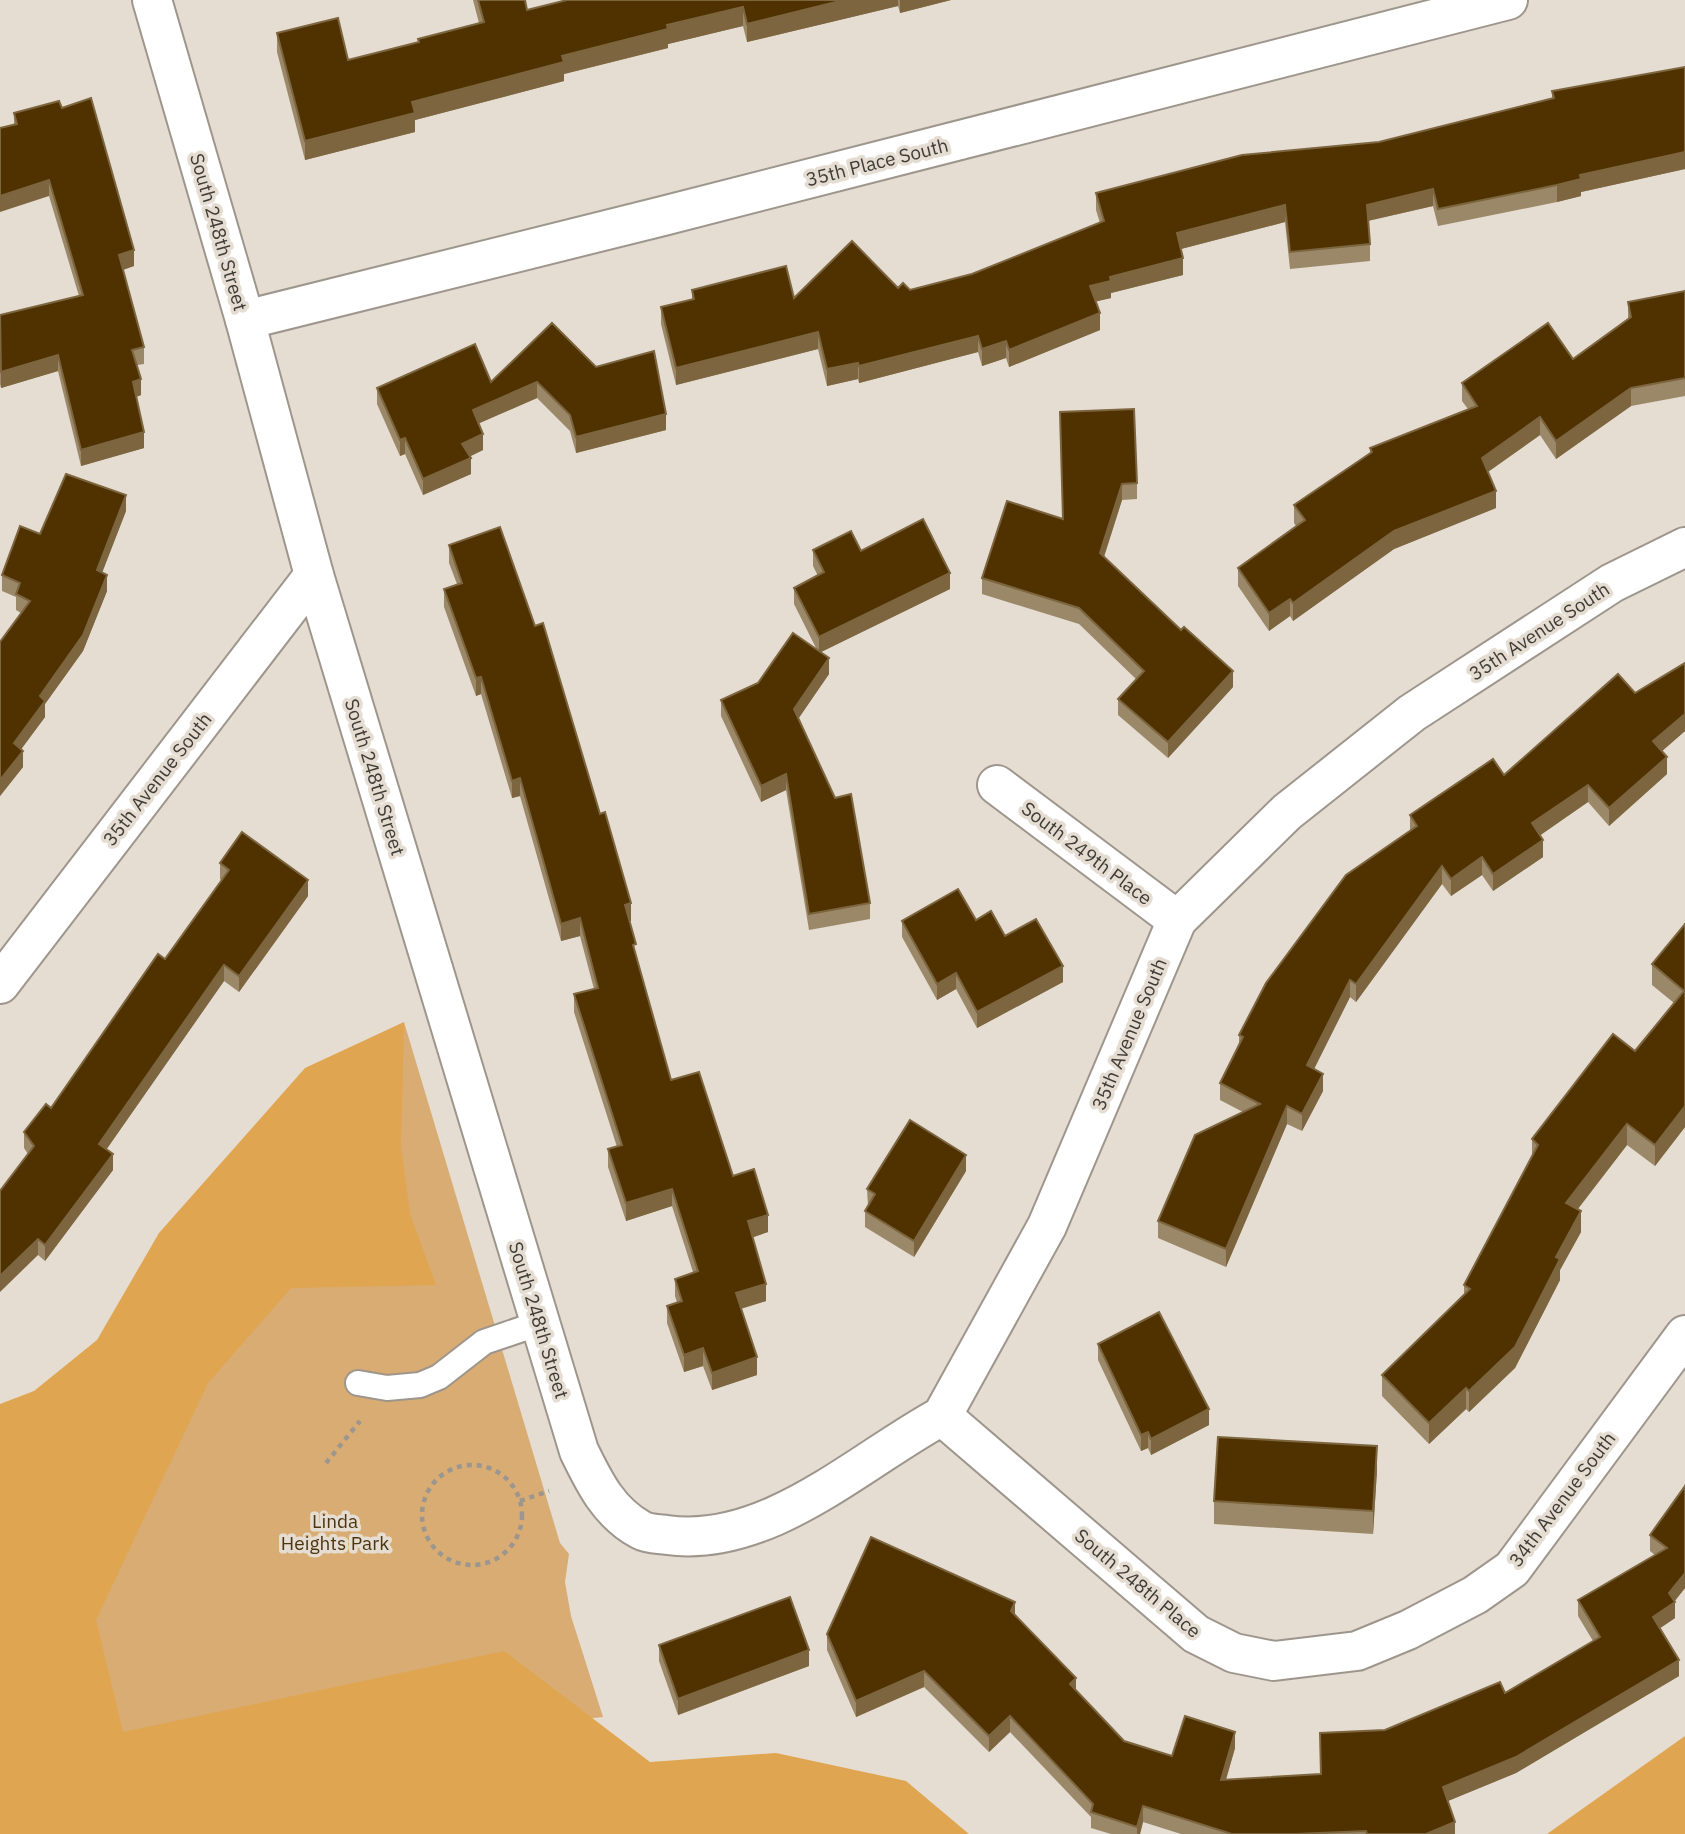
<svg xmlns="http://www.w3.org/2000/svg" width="1685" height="1834" font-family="'IBM Plex Sans',sans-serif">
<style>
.green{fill:#d8ac72}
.forest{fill:#e0a550}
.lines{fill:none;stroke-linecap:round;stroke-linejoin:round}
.service-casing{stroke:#9e968c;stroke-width:28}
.minor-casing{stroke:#9e968c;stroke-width:42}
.path{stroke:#9c968e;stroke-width:4.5;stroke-dasharray:5 5;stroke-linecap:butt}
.service{stroke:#fff;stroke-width:24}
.minor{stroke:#fff;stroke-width:38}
.wall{fill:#9a8869}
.shaded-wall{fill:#7c653f}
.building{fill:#4f3200;stroke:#7c653f;stroke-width:2}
.labels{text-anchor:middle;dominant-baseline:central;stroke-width:7;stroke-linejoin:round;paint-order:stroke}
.street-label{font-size:19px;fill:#3f3c37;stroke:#e5ddd2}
.park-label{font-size:19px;fill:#4c3410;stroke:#e5ddd2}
</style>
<rect width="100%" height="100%" fill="#e5ddd2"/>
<path class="green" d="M 404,1022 L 560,1543 L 569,1554 L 565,1582 L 571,1616 L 603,1717 L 115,1770 L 53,1584 Z"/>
<g class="forest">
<path d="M 404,1022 L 401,1147 L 410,1214 L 436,1285 L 291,1288 L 208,1383 L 96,1620 L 123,1732 L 504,1651 L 650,1762 L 776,1753 L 906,1781 L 969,1834 L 0,1834 L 0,1404 L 34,1391 L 97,1340 L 159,1233 L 305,1068 Z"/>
<path d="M 1685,1736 L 1685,1834 L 1547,1834 Z"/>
</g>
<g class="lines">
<defs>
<path id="service" d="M 358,1383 L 387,1388 L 420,1385 L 439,1377 L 484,1342 L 540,1323"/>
<g id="minor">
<path d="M 152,0 L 245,320 L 314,575 L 579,1451 C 594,1482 609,1513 641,1530 C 648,1534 659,1534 667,1535 C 768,1549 860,1460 942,1416 L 1047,1226 L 1177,920 L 1287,812 L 1412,713 L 1612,583 L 1685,547"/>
<path d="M 245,320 L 663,216 L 1508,0"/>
<path d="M 997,785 L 1177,920"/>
<path d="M 0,984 L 314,575"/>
<path d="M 942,1416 L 1196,1634 L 1234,1653 L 1274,1661 L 1357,1651 L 1408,1630 L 1475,1595 L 1512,1569 L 1685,1335"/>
</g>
</defs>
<use href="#service" class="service-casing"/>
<use href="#minor" class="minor-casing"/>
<g class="path">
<path d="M 326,1463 L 360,1421"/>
<circle cx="472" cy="1515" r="50"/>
<path d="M 520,1501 L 549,1491"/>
</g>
<use href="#service" class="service"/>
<use href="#minor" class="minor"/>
</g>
<g class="wall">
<path d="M 473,0 L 525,0 L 527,10 L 568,0 L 951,0 L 900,13 L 898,6 L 747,42 L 743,26 L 668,44 L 668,48 L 564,74 L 564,81 L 415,120 L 415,132 L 305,160 L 277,52 L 277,33 L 348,60 L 418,42 L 418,39 L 479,23 Z"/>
<path d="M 1685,67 L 1685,169 L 1581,192 L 1581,196 L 1557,202 L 1438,226 L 1433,206 L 1368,221 L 1370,244 L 1370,261 L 1290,269 L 1285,222 L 1181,249 L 1183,275 L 1111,293 L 1111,298 L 1096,301 L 1100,330 L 1009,367 L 1006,358 L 982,366 L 978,352 L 859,383 L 858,379 L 827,386 L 818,349 L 676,385 L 661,324 L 661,307 L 692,299 L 692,290 L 794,298 L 898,288 L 910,290 L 972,274 L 1100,223 L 1096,210 L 1096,193 L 1379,142 L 1552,98 L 1552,91 Z"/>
<path d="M 14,113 L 134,266 L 123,270 L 144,347 L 144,364 L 137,365 L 141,395 L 136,397 L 144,448 L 81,466 L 58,371 L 1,388 L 0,384 L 0,315 L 79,296 L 49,196 L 14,124 Z"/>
<path d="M 1685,291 L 1685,396 L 1631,406 L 1556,459 L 1540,435 L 1488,472 L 1496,508 L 1394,549 L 1293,621 L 1290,616 L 1269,631 L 1238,586 L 1238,568 L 1296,526 L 1294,523 L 1294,505 L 1370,453 L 1370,448 L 1468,409 L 1462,401 L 1462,383 L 1573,359 L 1628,319 L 1628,302 Z"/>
<path d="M 596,367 L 666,430 L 576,453 L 570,431 L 537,398 L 479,423 L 483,450 L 469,457 L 471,474 L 423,495 L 405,454 L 400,456 L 377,404 L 377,388 L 491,382 Z"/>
<path d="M 1060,412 L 1137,483 L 1137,499 L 1122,500 L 1104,557 L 1233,687 L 1168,758 L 1118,715 L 1118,699 L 1136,679 L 1079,624 L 982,594 L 982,578 L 1063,519 Z"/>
<path d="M 126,511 L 102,572 L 107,591 L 83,651 L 45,704 L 45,717 L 21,749 L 23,767 L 0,796 L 0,642 L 21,613 L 16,610 L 16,597 L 2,591 L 2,575 L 40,534 Z"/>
<path d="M 449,545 L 631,921 L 629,921 L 636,955 L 671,1080 L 733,1176 L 768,1232 L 753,1237 L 766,1301 L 741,1309 L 757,1375 L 712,1390 L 703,1366 L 684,1372 L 667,1323 L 667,1306 L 677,1302 L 675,1296 L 675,1279 L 693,1272 L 672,1206 L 626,1221 L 608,1167 L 608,1149 L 617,1147 L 574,1012 L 574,994 L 594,989 L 580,936 L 561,941 L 520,796 L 512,798 L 481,694 L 476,696 L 444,607 L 444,589 L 457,584 L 449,563 Z"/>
<path d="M 813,550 L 861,551 L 950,589 L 821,652 L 829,674 L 798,719 L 870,903 L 870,919 L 809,930 L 786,790 L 761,802 L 721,716 L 721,700 L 758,683 L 817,650 L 794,604 L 794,588 L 818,576 L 813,566 Z"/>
<path d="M 1685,663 L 1685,731 L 1662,751 L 1667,774 L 1609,826 L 1588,802 L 1540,835 L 1543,857 L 1493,891 L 1482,875 L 1451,896 L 1442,884 L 1356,1002 L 1350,997 L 1314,1069 L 1323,1091 L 1302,1131 L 1287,1124 L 1226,1267 L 1158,1238 L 1158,1221 L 1243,1112 L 1220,1100 L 1220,1083 L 1239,1045 L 1239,1035 L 1410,831 L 1410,815 L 1504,775 L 1635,693 Z"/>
<path d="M 220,863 L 308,896 L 239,992 L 224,981 L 106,1150 L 113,1170 L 45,1261 L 38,1255 L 28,1154 L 24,1148 L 24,1132 L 51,1108 L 165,959 L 221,880 L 220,879 Z"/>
<path d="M 976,920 L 1005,936 L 1063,982 L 977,1028 L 956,989 L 937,1000 L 902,937 L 902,921 Z"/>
<path d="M 1685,924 L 1685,1127 L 1655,1166 L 1627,1145 L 1578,1209 L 1581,1232 L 1560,1270 L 1560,1280 L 1515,1368 L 1469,1412 L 1466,1409 L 1429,1444 L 1382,1396 L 1382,1375 L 1464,1294 L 1464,1285 L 1532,1158 L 1532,1139 L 1635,1051 L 1674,1003 L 1652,985 L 1652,964 Z"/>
<path d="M 966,1171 L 914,1257 L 865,1227 L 865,1211 L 868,1206 L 867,1189 Z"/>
<path d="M 1098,1344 L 1209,1425 L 1151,1455 L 1148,1448 L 1141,1451 L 1098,1360 Z"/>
<path d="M 1377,1470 L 1373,1534 L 1214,1524 L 1214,1501 Z"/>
<path d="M 1685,1486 L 1685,1588 L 1675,1601 L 1675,1618 L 1660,1628 L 1679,1676 L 1516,1773 L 1448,1801 L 1455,1834 L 1181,1834 L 1143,1822 L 1140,1834 L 1111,1834 L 1091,1828 L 1091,1817 L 1010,1732 L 989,1752 L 924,1687 L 856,1717 L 827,1650 L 827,1634 L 1015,1614 L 1076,1690 L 1124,1741 L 1172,1756 L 1235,1748 L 1226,1780 L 1321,1774 L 1320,1733 L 1385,1730 L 1505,1693 L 1593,1641 L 1578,1616 L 1578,1600 L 1655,1555 L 1650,1551 L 1650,1535 Z"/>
<path d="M 659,1645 L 809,1666 L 678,1715 L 659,1661 Z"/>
</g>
<g class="shaded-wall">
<path d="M 844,0 L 898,0 L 898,6 L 747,42 L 747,24 Z"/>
<path d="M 900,0 L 951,0 L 900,13 Z"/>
<path d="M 743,7 L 743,26 L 668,44 L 668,48 L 564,74 L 564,81 L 415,120 L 415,132 L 305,160 L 305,141 L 412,102 L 562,56 L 667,25 Z"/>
<path d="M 1685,152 L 1685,169 L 1581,192 L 1581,196 L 1557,202 L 1557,185 L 1580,175 Z"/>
<path d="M 49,180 L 49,196 L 0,212 L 0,196 Z"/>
<path d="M 1433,189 L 1433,206 L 1367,221 L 1367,205 Z"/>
<path d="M 1285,205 L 1285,222 L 1177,250 L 1177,233 Z"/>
<path d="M 134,250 L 134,266 L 119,271 L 119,255 Z"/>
<path d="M 1183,258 L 1183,275 L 1111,293 L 1111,298 L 1090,303 L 1090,286 L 1110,277 Z"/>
<path d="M 1100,313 L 1100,330 L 1009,367 L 1009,350 Z"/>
<path d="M 818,332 L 818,349 L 676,385 L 676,368 Z"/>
<path d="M 978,336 L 978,352 L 859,383 L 859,366 Z"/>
<path d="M 1006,341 L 1006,358 L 982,366 L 982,349 Z"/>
<path d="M 58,355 L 58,371 L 1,388 L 1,372 Z"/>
<path d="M 858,363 L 858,379 L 827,386 L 827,369 Z"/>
<path d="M 141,379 L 141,395 L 133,398 L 133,382 Z"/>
<path d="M 537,382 L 537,398 L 473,426 L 473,410 Z"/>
<path d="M 1631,388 L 1631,406 L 1556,459 L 1556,441 Z"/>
<path d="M 666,414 L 666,430 L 576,453 L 576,437 Z"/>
<path d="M 1540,417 L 1540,435 L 1482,476 L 1482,458 Z"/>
<path d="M 144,432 L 144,448 L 81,466 L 81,450 Z"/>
<path d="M 483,434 L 483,450 L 462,460 L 462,444 Z"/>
<path d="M 405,438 L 405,454 L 400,456 L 400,440 Z"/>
<path d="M 471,458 L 471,474 L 423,495 L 423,479 Z"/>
<path d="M 1122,484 L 1122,500 L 1100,569 L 1100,553 Z"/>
<path d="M 1496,491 L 1496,508 L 1394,549 L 1293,621 L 1293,603 L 1394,531 Z"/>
<path d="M 126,495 L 126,511 L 97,586 L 97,570 Z"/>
<path d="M 950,573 L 950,589 L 819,653 L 819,637 Z"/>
<path d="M 107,575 L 107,591 L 83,651 L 45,704 L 45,717 L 14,759 L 14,743 Z"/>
<path d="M 1290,599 L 1290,616 L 1269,631 L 1269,613 Z"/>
<path d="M 829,658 L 829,674 L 794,725 L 794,709 Z"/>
<path d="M 1233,671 L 1233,687 L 1168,758 L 1168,742 Z"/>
<path d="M 481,677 L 481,694 L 476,696 L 476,678 Z"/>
<path d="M 1685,714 L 1685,731 L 1653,759 L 1653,741 Z"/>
<path d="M 23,751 L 23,767 L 0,796 L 0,780 Z"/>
<path d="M 1667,757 L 1667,774 L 1609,826 L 1609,808 Z"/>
<path d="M 786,774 L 786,790 L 761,802 L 761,786 Z"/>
<path d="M 520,778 L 520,796 L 512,798 L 512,781 Z"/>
<path d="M 1588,785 L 1588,802 L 1532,841 L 1532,823 Z"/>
<path d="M 1543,840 L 1543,857 L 1493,891 L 1493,874 Z"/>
<path d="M 1482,857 L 1482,875 L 1451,896 L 1451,879 Z"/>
<path d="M 1442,866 L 1442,884 L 1356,1002 L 1356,984 Z"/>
<path d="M 308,880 L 308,896 L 239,992 L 239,976 Z"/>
<path d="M 631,903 L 631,921 L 625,923 L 625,905 Z"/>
<path d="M 580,918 L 580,936 L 561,941 L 561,924 Z"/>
<path d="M 224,965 L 224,981 L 99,1160 L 99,1144 Z"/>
<path d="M 1063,966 L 1063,982 L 977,1028 L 977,1012 Z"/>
<path d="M 956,973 L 956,989 L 937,1000 L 937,984 Z"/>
<path d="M 1350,980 L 1350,997 L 1307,1083 L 1307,1065 Z"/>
<path d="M 1323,1074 L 1323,1091 L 1302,1131 L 1302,1114 Z"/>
<path d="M 1287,1106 L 1287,1124 L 1226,1267 L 1226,1249 Z"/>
<path d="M 1685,1106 L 1685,1127 L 1655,1166 L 1655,1145 Z"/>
<path d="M 1627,1124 L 1627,1145 L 1566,1224 L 1566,1203 Z"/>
<path d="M 113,1154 L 113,1170 L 45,1261 L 45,1245 Z"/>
<path d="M 966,1155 L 966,1171 L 914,1257 L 914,1241 Z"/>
<path d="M 672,1189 L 672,1206 L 626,1221 L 626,1203 Z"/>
<path d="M 1581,1211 L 1581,1232 L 1560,1270 L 1560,1280 L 1515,1368 L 1469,1412 L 1469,1391 L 1556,1257 Z"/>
<path d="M 768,1215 L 768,1232 L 748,1239 L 748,1221 Z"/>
<path d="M 38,1239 L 38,1255 L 0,1292 L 0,1276 Z"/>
<path d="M 766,1284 L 766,1301 L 736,1310 L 736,1293 Z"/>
<path d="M 703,1348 L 703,1366 L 684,1372 L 684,1355 Z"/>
<path d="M 757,1357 L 757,1375 L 712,1390 L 712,1373 Z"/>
<path d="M 1466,1388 L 1466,1409 L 1429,1444 L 1429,1423 Z"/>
<path d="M 1209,1409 L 1209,1425 L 1151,1455 L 1151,1439 Z"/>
<path d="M 1148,1432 L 1148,1448 L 1141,1451 L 1141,1435 Z"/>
<path d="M 1377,1446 L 1377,1470 L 1373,1534 L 1373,1511 Z"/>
<path d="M 1685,1573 L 1685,1588 L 1672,1604 L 1675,1602 L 1675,1618 L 1653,1633 L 1653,1617 L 1669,1593 Z"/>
<path d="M 1015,1602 L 1015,1618 L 1011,1611 Z"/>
<path d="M 809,1650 L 809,1666 L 678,1715 L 678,1699 Z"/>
<path d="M 1679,1660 L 1679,1676 L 1516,1773 L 1443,1803 L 1443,1787 Z"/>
<path d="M 924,1671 L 924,1687 L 856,1717 L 856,1701 Z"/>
<path d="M 1076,1678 L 1076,1694 L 1070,1684 Z"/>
<path d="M 1010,1716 L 1010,1732 L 989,1752 L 989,1736 Z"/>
<path d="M 1235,1732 L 1235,1748 L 1221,1796 L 1221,1780 Z"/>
<path d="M 1143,1806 L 1143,1822 L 1140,1834 L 1137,1834 L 1137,1827 Z"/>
<path d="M 1455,1822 L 1455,1834 L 1426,1834 Z"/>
</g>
<g class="building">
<path d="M 478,0 L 525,0 L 527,10 L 567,0 L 844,0 L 747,24 L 743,7 L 667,25 L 668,29 L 562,56 L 564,62 L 412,102 L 415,113 L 305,141 L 277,33 L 338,18 L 348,60 L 419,42 L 418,39 L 484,22 Z"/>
<path d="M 1685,67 L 1685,152 L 1580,175 L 1581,179 L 1557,185 L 1438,209 L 1433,189 L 1367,205 L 1370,244 L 1290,252 L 1285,205 L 1177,233 L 1183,258 L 1110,277 L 1111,281 L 1090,286 L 1100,313 L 1009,350 L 1006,341 L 982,349 L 978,336 L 859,366 L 858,363 L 827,369 L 818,332 L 676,368 L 661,307 L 694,299 L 692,290 L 786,266 L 794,298 L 852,241 L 898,288 L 903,283 L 910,290 L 972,274 L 1104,221 L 1096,193 L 1242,155 L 1379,142 L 1554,98 L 1552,91 Z"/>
<path d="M 91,98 L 134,250 L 119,255 L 144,347 L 132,350 L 141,379 L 133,382 L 144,432 L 81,450 L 58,355 L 1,372 L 0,315 L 83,295 L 49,180 L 0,196 L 0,128 L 17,124 L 14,113 L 59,101 L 62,108 Z"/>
<path d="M 1685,291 L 1685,378 L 1631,388 L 1556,441 L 1540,417 L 1482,458 L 1496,491 L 1394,531 L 1293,603 L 1290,599 L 1269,613 L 1238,568 L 1305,520 L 1294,505 L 1372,452 L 1370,448 L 1477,406 L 1462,383 L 1548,323 L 1573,359 L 1631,317 L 1628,302 Z"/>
<path d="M 552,323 L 596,367 L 654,351 L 666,414 L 576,437 L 570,415 L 537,382 L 473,410 L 483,434 L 462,444 L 471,458 L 423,479 L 405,438 L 400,440 L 377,388 L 475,344 L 491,382 Z"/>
<path d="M 1134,409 L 1137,483 L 1122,484 L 1100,553 L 1181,630 L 1184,627 L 1233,671 L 1168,742 L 1118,699 L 1144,671 L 1079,608 L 982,578 L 1007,501 L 1063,519 L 1060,412 Z"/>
<path d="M 66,474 L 126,495 L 97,570 L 107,575 L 83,635 L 40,696 L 45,701 L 14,743 L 23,751 L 0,780 L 0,642 L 30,601 L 16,594 L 20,583 L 2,575 L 20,526 L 40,534 Z"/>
<path d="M 923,519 L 950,573 L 819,637 L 794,588 L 824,572 L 813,550 L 851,531 L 861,551 Z"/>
<path d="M 500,527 L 535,626 L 543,623 L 600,814 L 605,812 L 631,903 L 625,905 L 636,944 L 633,945 L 671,1080 L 699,1072 L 733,1176 L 754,1169 L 768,1215 L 748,1221 L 766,1284 L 736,1293 L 757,1357 L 712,1373 L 703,1348 L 684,1355 L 667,1306 L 682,1301 L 675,1279 L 698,1271 L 672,1189 L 626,1203 L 608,1149 L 622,1145 L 574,994 L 598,988 L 580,918 L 561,924 L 520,778 L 512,781 L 481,677 L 476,678 L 444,589 L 462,583 L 449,545 Z"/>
<path d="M 793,633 L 829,658 L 794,709 L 835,798 L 851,794 L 870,903 L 809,914 L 786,774 L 761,786 L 721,700 L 758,683 Z"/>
<path d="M 1685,663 L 1685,714 L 1653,741 L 1667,757 L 1609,808 L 1588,785 L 1532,823 L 1543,840 L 1493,874 L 1482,857 L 1451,879 L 1442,866 L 1356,984 L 1350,980 L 1307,1065 L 1323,1074 L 1302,1114 L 1287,1106 L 1226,1249 L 1158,1221 L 1195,1135 L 1260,1104 L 1220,1083 L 1243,1037 L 1239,1035 L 1266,983 L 1346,875 L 1417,826 L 1410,815 L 1493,759 L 1504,775 L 1618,674 L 1635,693 Z"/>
<path d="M 242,832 L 308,880 L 239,976 L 224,965 L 99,1144 L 113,1154 L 45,1245 L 38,1239 L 0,1276 L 0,1191 L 34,1146 L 24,1132 L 46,1104 L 51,1108 L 158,954 L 165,959 L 229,870 L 220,863 Z"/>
<path d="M 958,889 L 976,920 L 991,911 L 1005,936 L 1036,919 L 1063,966 L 977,1012 L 956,973 L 937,984 L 902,921 Z"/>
<path d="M 1685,924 L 1685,1106 L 1655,1145 L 1627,1124 L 1566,1203 L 1581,1211 L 1556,1257 L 1560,1259 L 1515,1347 L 1469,1391 L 1466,1388 L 1429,1423 L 1382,1375 L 1470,1289 L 1464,1285 L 1538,1145 L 1532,1139 L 1613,1034 L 1635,1051 L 1684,991 L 1652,964 Z"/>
<path d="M 910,1120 L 966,1155 L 914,1241 L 865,1211 L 875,1194 L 867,1189 Z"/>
<path d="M 1159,1312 L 1209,1409 L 1151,1439 L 1148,1432 L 1141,1435 L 1098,1344 Z"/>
<path d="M 1218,1437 L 1377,1446 L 1373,1511 L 1214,1501 Z"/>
<path d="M 1685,1486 L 1685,1573 L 1669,1593 L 1675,1602 L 1653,1617 L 1679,1660 L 1516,1757 L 1443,1787 L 1455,1822 L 1426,1834 L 1367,1834 L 1366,1831 L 1295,1834 L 1232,1834 L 1143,1806 L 1137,1827 L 1091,1812 L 1093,1804 L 1010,1716 L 989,1736 L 924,1671 L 856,1701 L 827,1634 L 871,1537 L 1015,1602 L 1011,1611 L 1076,1678 L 1070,1684 L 1124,1741 L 1172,1756 L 1185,1716 L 1235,1732 L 1221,1780 L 1321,1774 L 1320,1733 L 1385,1730 L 1500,1682 L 1505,1693 L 1600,1637 L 1578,1600 L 1667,1548 L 1650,1535 Z"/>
<path d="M 790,1597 L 809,1650 L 678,1699 L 659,1645 Z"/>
</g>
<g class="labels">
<g class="street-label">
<text transform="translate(877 162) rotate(-14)">35th Place South</text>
<text transform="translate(219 232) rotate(74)">South 248th Street</text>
<text transform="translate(1539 631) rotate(-33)">35th Avenue South</text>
<text transform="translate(375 777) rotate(73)">South 248th Street</text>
<text transform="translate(157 779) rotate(-52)">35th Avenue South</text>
<text transform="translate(1087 853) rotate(37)">South 249th Place</text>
<text transform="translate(1129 1034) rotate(-67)">35th Avenue South</text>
<text transform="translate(539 1320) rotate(73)">South 248th Street</text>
<text transform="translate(1562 1499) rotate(-53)">34th Avenue South</text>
<text transform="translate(1138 1583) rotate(40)">South 248th Place</text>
</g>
<g class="park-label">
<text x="335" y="1521">Linda<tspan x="335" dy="22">Heights Park</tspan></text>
</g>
</g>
</svg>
